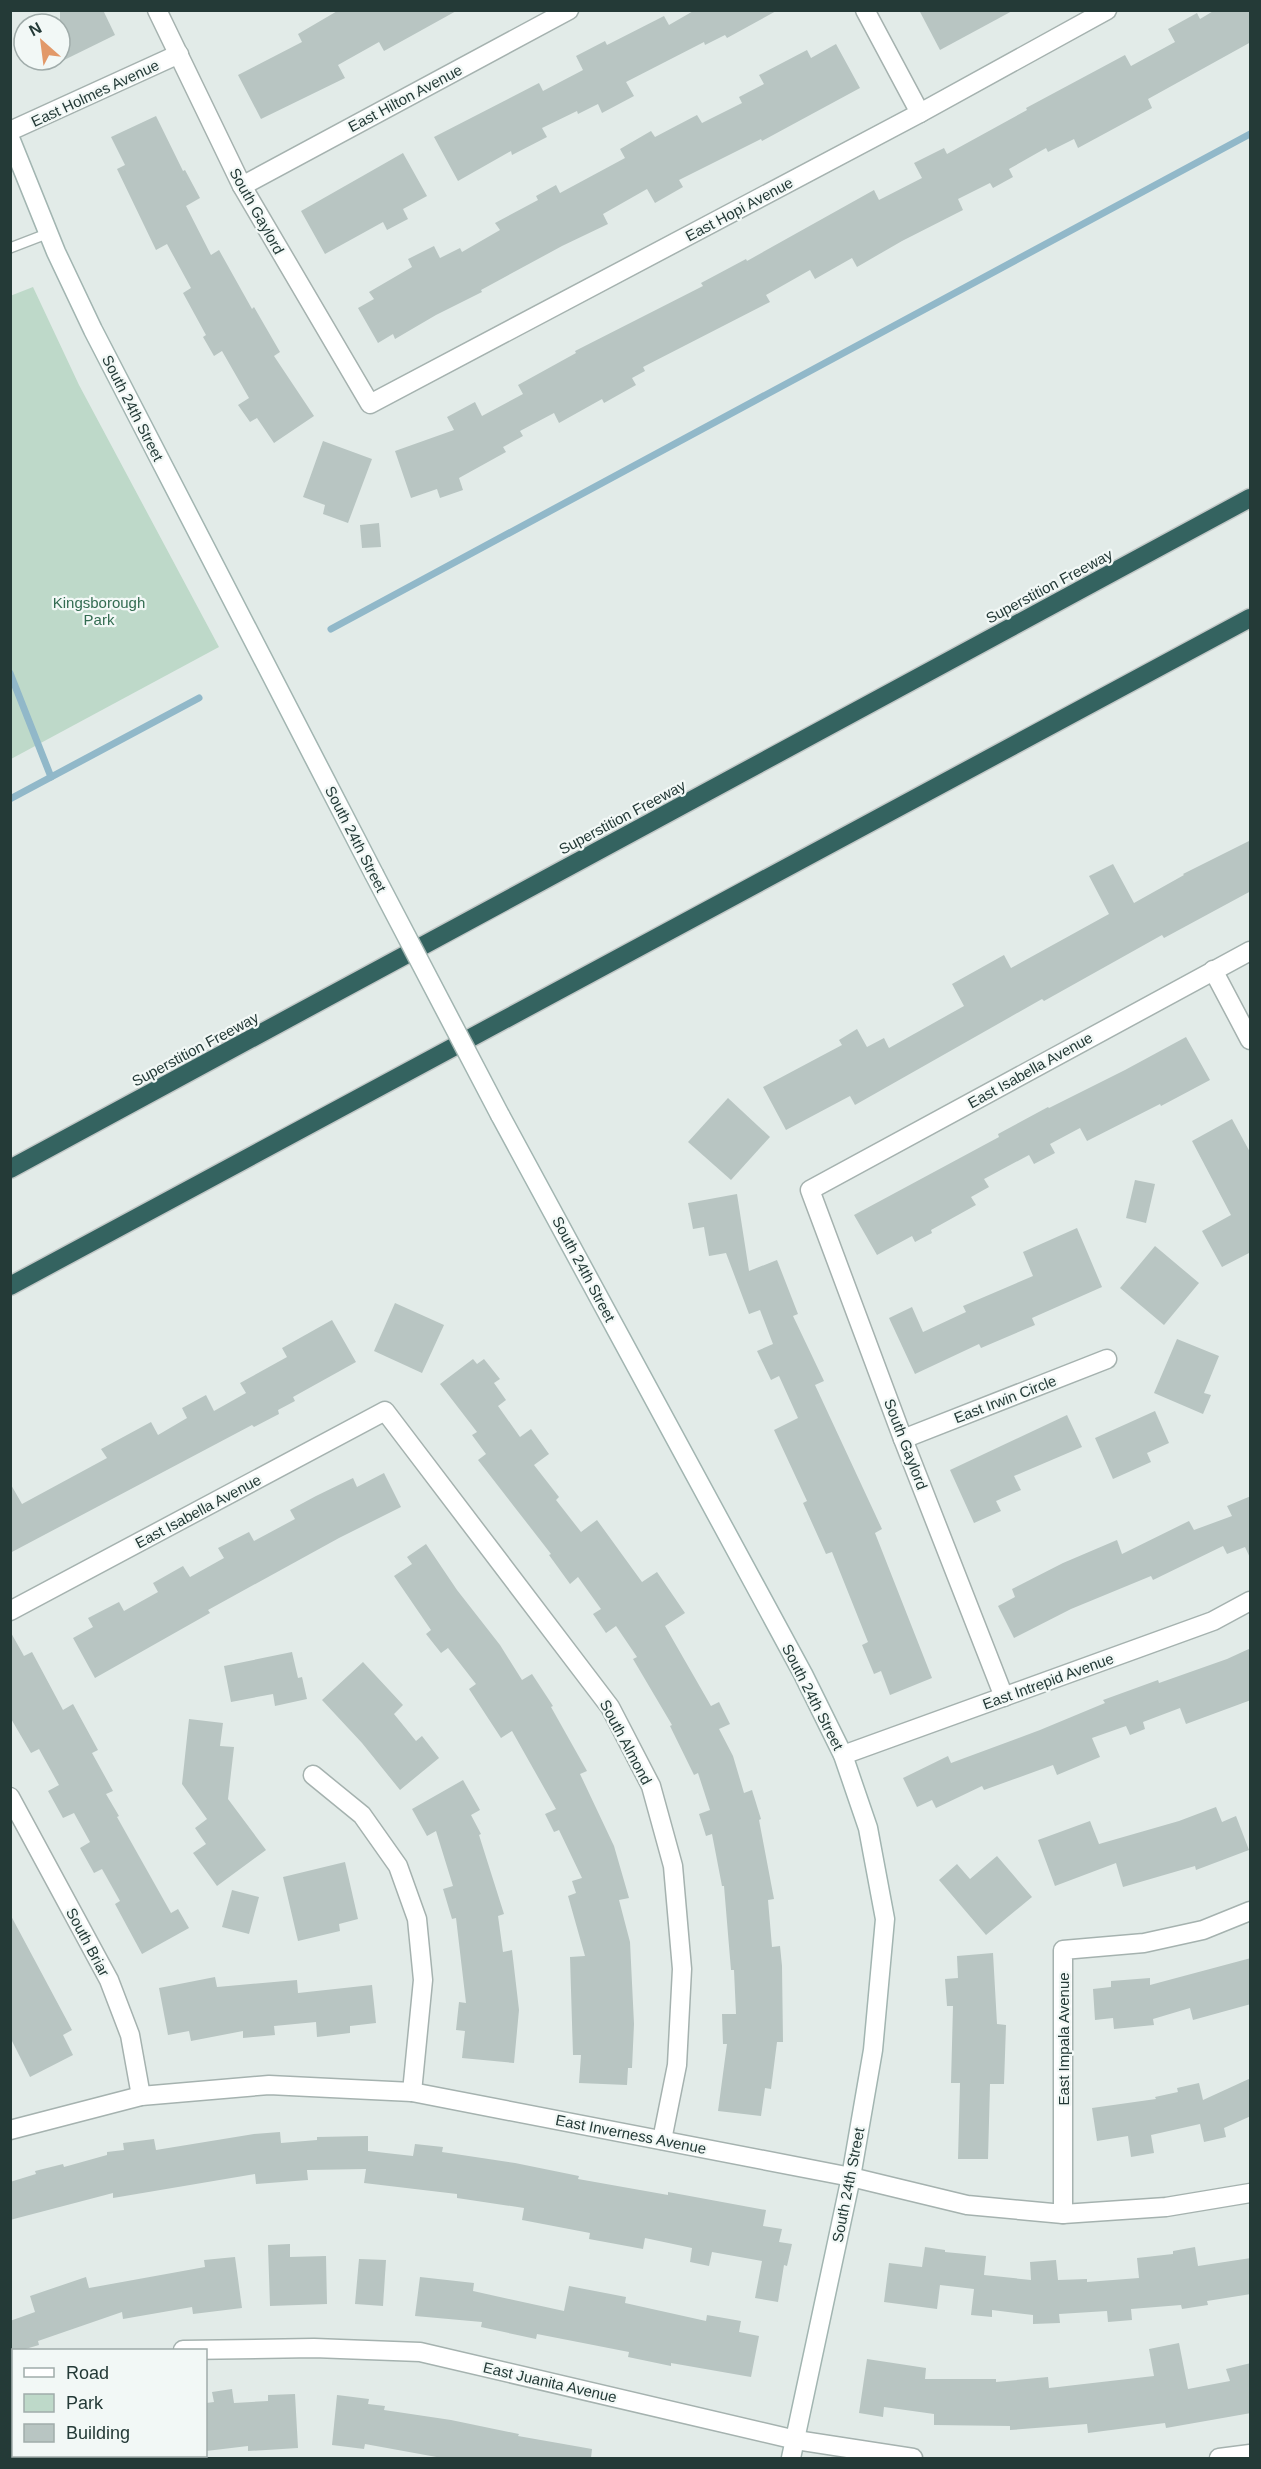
<svg xmlns="http://www.w3.org/2000/svg" width="1261" height="2469" font-family="Arial,sans-serif">
<style>
.green{fill:#bed9c9}
.lines{fill:none;stroke-linecap:round;stroke-linejoin:round}
.stream{stroke:#91b8c9;stroke-width:7}
.building{fill:#b8c5c2}
.lane-casing{stroke:#a5b2af;stroke-width:12}
.street-casing{stroke:#a5b2af;stroke-width:21}
.secondary-casing{stroke:#a2b5b1;stroke-width:21}
.highway-casing{stroke:#c2c8c7;stroke-width:21}
.lane{stroke:#fff;stroke-width:9}
.street{stroke:#fff;stroke-width:18}
.secondary{stroke:#fff;stroke-width:18}
.highway{stroke:#346360;stroke-width:18}
.secondary-bridge-casing{stroke:#a2b5b1;stroke-width:21;stroke-linecap:butt}
.secondary-bridge{stroke:#fff;stroke-width:18}
.labels{text-anchor:middle;dominant-baseline:central;stroke-width:4.5;stroke-linejoin:round;paint-order:stroke}
.street-label{font-size:15px;fill:#243a37;stroke:#f2f8f6}
.park-label{font-size:15px;fill:#336c51;stroke:#f2f8f6}
</style>
<rect width="100%" height="100%" fill="#e2ebe8"/>
<path class="green" d="M 33,287 L 79,385 L 219,647 L 11,759 L 10,296 Z"/>
<g class="lines">
<g class="stream">
<path d="M 331,629 L 1250,134"/>
<path d="M 10,673 L 51,777"/>
<path d="M 10,799 L 199,698"/>
</g>
</g>
<g class="building">
<path d="M 60,10 L 103,10 L 115,35 L 60,62 Z"/>
<path d="M 339,10 L 458,10 L 384,51 L 379,42 L 338,65 L 345,78 L 261,119 L 238,75 L 302,42 L 298,34 Z"/>
<path d="M 695,10 L 778,10 L 727,38 L 725,35 L 705,45 L 704,42 L 626,82 L 634,96 L 602,113 L 598,104 L 578,114 L 577,111 L 542,128 L 547,137 L 512,155 L 511,151 L 458,181 L 434,137 L 539,83 L 543,91 L 583,70 L 576,56 L 605,41 L 607,45 L 664,16 L 669,25 Z"/>
<path d="M 919,10 L 1014,10 L 940,50 Z"/>
<path d="M 1215,10 L 1251,10 L 1251,42 L 1148,99 L 1152,108 L 1078,148 L 1074,139 L 1048,152 L 1046,148 L 1009,169 L 1013,177 L 993,188 L 990,183 L 958,199 L 963,210 L 902,241 L 857,267 L 852,258 L 815,279 L 810,270 L 766,295 L 770,302 L 643,367 L 645,371 L 632,378 L 636,385 L 604,403 L 602,399 L 559,423 L 554,413 L 520,431 L 523,436 L 503,447 L 506,452 L 459,478 L 463,490 L 440,498 L 437,489 L 411,498 L 395,451 L 454,430 L 447,417 L 475,402 L 482,416 L 523,394 L 518,385 L 576,353 L 575,351 L 703,286 L 701,283 L 746,259 L 747,261 L 874,190 L 879,200 L 922,178 L 914,163 L 944,148 L 947,154 L 1027,110 L 1026,108 L 1125,55 L 1131,66 L 1175,42 L 1168,29 L 1197,13 L 1200,19 Z"/>
<path d="M 836,44 L 860,88 L 762,141 L 761,139 L 679,180 L 683,187 L 655,203 L 647,189 L 603,214 L 608,224 L 562,246 L 481,290 L 482,292 L 436,315 L 395,339 L 393,334 L 378,343 L 358,308 L 374,299 L 369,292 L 412,267 L 408,259 L 434,246 L 440,258 L 460,248 L 462,252 L 500,230 L 495,223 L 538,200 L 536,196 L 556,185 L 560,193 L 625,158 L 620,149 L 651,131 L 655,137 L 697,115 L 702,123 L 742,103 L 739,97 L 764,84 L 759,75 L 807,50 L 811,58 Z"/>
<path d="M 156,116 L 183,171 L 185,170 L 200,198 L 186,206 L 211,255 L 219,250 L 252,309 L 254,307 L 280,352 L 274,356 L 314,416 L 274,443 L 257,418 L 250,422 L 238,405 L 249,398 L 222,351 L 214,356 L 203,337 L 206,335 L 183,293 L 191,288 L 167,244 L 156,250 L 117,169 L 125,165 L 111,137 Z"/>
<path d="M 403,153 L 427,196 L 403,209 L 408,219 L 387,230 L 383,222 L 325,254 L 301,211 Z"/>
<path d="M 323,441 L 372,459 L 348,523 L 323,514 L 325,505 L 303,497 Z"/>
<path d="M 379,523 L 381,547 L 362,548 L 360,525 Z"/>
<path d="M 1251,840 L 1251,891 L 1164,938 L 1162,935 L 1044,1001 L 1042,999 L 855,1105 L 850,1096 L 786,1130 L 763,1087 L 842,1045 L 839,1040 L 857,1029 L 867,1047 L 884,1038 L 889,1048 L 964,1006 L 952,984 L 1004,955 L 1011,968 L 1109,914 L 1089,876 L 1113,864 L 1134,903 L 1184,875 L 1183,874 Z"/>
<path d="M 1186,1037 L 1210,1080 L 1161,1106 L 1160,1104 L 1087,1141 L 1080,1128 L 1050,1144 L 1055,1153 L 1034,1164 L 1029,1155 L 984,1179 L 989,1187 L 971,1197 L 976,1205 L 931,1230 L 932,1233 L 915,1242 L 912,1236 L 877,1255 L 854,1215 L 999,1137 L 998,1134 L 1048,1107 L 1049,1108 L 1125,1070 Z"/>
<path d="M 728,1098 L 770,1137 L 731,1180 L 688,1142 Z"/>
<path d="M 1232,1119 L 1251,1154 L 1251,1252 L 1222,1267 L 1202,1231 L 1231,1215 L 1192,1141 Z"/>
<path d="M 1135,1180 L 1155,1184 L 1146,1223 L 1126,1218 Z"/>
<path d="M 737,1194 L 749,1271 L 777,1260 L 798,1314 L 793,1316 L 824,1381 L 815,1385 L 882,1529 L 875,1533 L 932,1678 L 890,1695 L 881,1671 L 874,1674 L 862,1645 L 868,1642 L 832,1552 L 826,1554 L 803,1503 L 807,1501 L 774,1430 L 798,1418 L 779,1376 L 771,1380 L 757,1351 L 773,1344 L 760,1310 L 749,1314 L 726,1253 L 709,1256 L 704,1227 L 693,1229 L 688,1203 Z"/>
<path d="M 1077,1228 L 1102,1287 L 1032,1318 L 1035,1325 L 981,1348 L 979,1344 L 915,1374 L 889,1318 L 912,1307 L 923,1332 L 966,1312 L 963,1306 L 1033,1276 L 1023,1252 Z"/>
<path d="M 1155,1246 L 1199,1283 L 1164,1325 L 1120,1288 Z"/>
<path d="M 395,1303 L 444,1325 L 422,1373 L 374,1351 Z"/>
<path d="M 332,1320 L 356,1362 L 293,1397 L 295,1401 L 278,1410 L 279,1414 L 254,1427 L 252,1425 L 10,1553 L 10,1483 L 22,1504 L 107,1458 L 101,1449 L 151,1422 L 158,1435 L 187,1418 L 182,1408 L 206,1395 L 214,1411 L 246,1393 L 240,1383 L 287,1357 L 282,1348 Z"/>
<path d="M 1177,1339 L 1219,1356 L 1204,1393 L 1211,1395 L 1203,1414 L 1154,1393 Z"/>
<path d="M 473,1359 L 477,1364 L 484,1359 L 500,1379 L 494,1383 L 506,1400 L 498,1406 L 520,1437 L 531,1429 L 549,1454 L 534,1465 L 559,1497 L 556,1500 L 581,1532 L 597,1520 L 642,1582 L 657,1572 L 685,1613 L 665,1626 L 711,1706 L 719,1702 L 730,1724 L 719,1729 L 733,1756 L 744,1793 L 752,1790 L 761,1819 L 759,1820 L 774,1899 L 768,1900 L 772,1947 L 780,1946 L 782,1966 L 783,2042 L 777,2042 L 771,2089 L 765,2088 L 761,2116 L 718,2111 L 727,2044 L 723,2044 L 722,2014 L 736,2014 L 734,1970 L 731,1970 L 724,1886 L 722,1886 L 712,1834 L 706,1836 L 699,1814 L 710,1810 L 698,1773 L 694,1775 L 670,1726 L 672,1725 L 633,1659 L 637,1657 L 616,1626 L 606,1633 L 593,1614 L 601,1609 L 578,1577 L 570,1584 L 549,1555 L 551,1554 L 478,1460 L 486,1454 L 472,1435 L 477,1432 L 440,1384 Z"/>
<path d="M 1155,1411 L 1169,1443 L 1147,1453 L 1151,1462 L 1113,1479 L 1095,1438 Z"/>
<path d="M 1067,1415 L 1082,1447 L 1014,1476 L 1021,1490 L 996,1501 L 1001,1511 L 974,1523 L 950,1470 Z"/>
<path d="M 384,1473 L 401,1507 L 339,1538 L 208,1610 L 210,1613 L 95,1678 L 73,1638 L 93,1627 L 88,1618 L 119,1602 L 124,1611 L 158,1592 L 153,1583 L 183,1566 L 190,1577 L 224,1558 L 218,1548 L 249,1532 L 254,1541 L 295,1519 L 290,1510 L 316,1496 L 353,1478 L 357,1487 Z"/>
<path d="M 1251,1496 L 1251,1560 L 1245,1547 L 1227,1554 L 1223,1546 L 1153,1580 L 1151,1576 L 1071,1609 L 1014,1638 L 998,1606 L 1015,1597 L 1012,1589 L 1063,1563 L 1117,1540 L 1122,1554 L 1189,1521 L 1194,1530 L 1232,1516 L 1227,1506 Z"/>
<path d="M 426,1544 L 457,1590 L 500,1645 L 522,1680 L 532,1674 L 553,1706 L 551,1707 L 587,1771 L 580,1774 L 614,1846 L 629,1898 L 619,1900 L 630,1942 L 634,2024 L 632,2068 L 628,2068 L 627,2085 L 579,2083 L 581,2055 L 573,2055 L 570,1957 L 585,1956 L 568,1896 L 576,1893 L 572,1881 L 582,1878 L 559,1830 L 554,1832 L 545,1814 L 556,1809 L 512,1731 L 501,1738 L 469,1689 L 476,1684 L 448,1648 L 441,1653 L 426,1634 L 431,1630 L 394,1576 L 412,1564 L 407,1557 Z"/>
<path d="M 10,1631 L 24,1656 L 32,1652 L 63,1710 L 73,1704 L 98,1750 L 92,1753 L 113,1791 L 106,1794 L 119,1816 L 117,1817 L 171,1913 L 178,1909 L 189,1928 L 142,1954 L 115,1904 L 120,1901 L 102,1869 L 94,1873 L 80,1848 L 90,1842 L 74,1813 L 63,1818 L 48,1791 L 59,1785 L 39,1749 L 31,1753 L 10,1717 Z"/>
<path d="M 1251,1648 L 1251,1700 L 1186,1724 L 1180,1708 L 1143,1722 L 1145,1729 L 1130,1735 L 1126,1726 L 1092,1738 L 1100,1757 L 1057,1775 L 1053,1765 L 984,1790 L 982,1786 L 936,1808 L 932,1800 L 917,1807 L 903,1778 L 948,1756 L 951,1763 L 1040,1730 L 1105,1703 L 1103,1700 L 1158,1680 L 1159,1683 L 1227,1659 Z"/>
<path d="M 292,1652 L 298,1678 L 302,1677 L 307,1699 L 275,1706 L 273,1694 L 231,1702 L 224,1666 Z"/>
<path d="M 363,1662 L 403,1705 L 394,1714 L 416,1741 L 422,1736 L 439,1758 L 400,1790 L 362,1743 L 322,1700 Z"/>
<path d="M 189,1719 L 223,1723 L 220,1746 L 234,1747 L 228,1799 L 266,1850 L 217,1886 L 193,1853 L 206,1844 L 195,1828 L 207,1819 L 182,1784 Z"/>
<path d="M 463,1780 L 480,1810 L 471,1815 L 481,1834 L 479,1835 L 504,1914 L 498,1916 L 503,1952 L 512,1950 L 519,2010 L 514,2063 L 462,2058 L 465,2031 L 456,2030 L 459,2002 L 466,2003 L 456,1918 L 452,1919 L 443,1889 L 453,1886 L 436,1831 L 427,1836 L 412,1809 Z"/>
<path d="M 1216,1807 L 1222,1822 L 1236,1816 L 1249,1850 L 1196,1870 L 1195,1866 L 1123,1887 L 1116,1863 L 1055,1886 L 1038,1840 L 1090,1821 L 1099,1844 L 1179,1821 Z"/>
<path d="M 997,1856 L 1032,1897 L 986,1935 L 939,1880 L 957,1864 L 970,1879 Z"/>
<path d="M 345,1862 L 358,1919 L 339,1924 L 340,1931 L 298,1941 L 283,1877 Z"/>
<path d="M 232,1890 L 259,1897 L 249,1934 L 222,1927 Z"/>
<path d="M 10,1914 L 72,2030 L 63,2035 L 73,2055 L 30,2077 L 10,2037 Z"/>
<path d="M 993,1953 L 997,2024 L 1006,2025 L 1004,2084 L 990,2084 L 988,2159 L 958,2159 L 960,2083 L 951,2083 L 953,2006 L 947,2006 L 945,1979 L 958,1978 L 957,1956 Z"/>
<path d="M 1251,1958 L 1251,2004 L 1193,2020 L 1190,2008 L 1153,2019 L 1154,2025 L 1114,2029 L 1113,2018 L 1095,2020 L 1093,1989 L 1111,1987 L 1111,1981 L 1150,1978 L 1150,1985 Z"/>
<path d="M 215,1977 L 217,1987 L 297,1980 L 298,1993 L 372,1985 L 376,2023 L 350,2026 L 350,2033 L 317,2037 L 316,2022 L 274,2026 L 275,2035 L 243,2038 L 243,2031 L 191,2041 L 189,2031 L 168,2035 L 159,1988 Z"/>
<path d="M 1251,2078 L 1251,2116 L 1224,2128 L 1226,2137 L 1204,2142 L 1200,2124 L 1151,2135 L 1154,2153 L 1131,2157 L 1128,2136 L 1097,2141 L 1092,2108 L 1156,2099 L 1155,2097 L 1178,2092 L 1177,2088 L 1199,2083 L 1203,2100 Z"/>
<path d="M 280,2132 L 281,2143 L 317,2140 L 317,2137 L 368,2136 L 368,2151 L 413,2156 L 415,2144 L 443,2147 L 442,2152 L 515,2163 L 579,2176 L 578,2179 L 668,2195 L 668,2192 L 766,2210 L 763,2226 L 782,2229 L 779,2242 L 792,2244 L 787,2266 L 784,2265 L 778,2302 L 755,2298 L 762,2261 L 712,2252 L 709,2266 L 690,2262 L 692,2248 L 645,2238 L 643,2249 L 589,2239 L 590,2233 L 522,2220 L 524,2208 L 457,2198 L 457,2194 L 364,2183 L 366,2169 L 307,2170 L 308,2180 L 256,2184 L 255,2174 L 113,2198 L 113,2193 L 10,2220 L 10,2182 L 36,2174 L 35,2171 L 63,2164 L 64,2167 L 107,2155 L 107,2152 L 124,2150 L 123,2143 L 154,2139 L 156,2150 L 254,2134 Z"/>
<path d="M 290,2244 L 290,2257 L 326,2256 L 327,2304 L 270,2306 L 268,2245 Z"/>
<path d="M 925,2247 L 945,2250 L 945,2252 L 986,2256 L 984,2275 L 1031,2280 L 1030,2262 L 1056,2260 L 1058,2280 L 1087,2279 L 1087,2282 L 1139,2278 L 1137,2258 L 1173,2254 L 1173,2251 L 1195,2247 L 1198,2266 L 1251,2258 L 1251,2294 L 1207,2301 L 1208,2305 L 1182,2309 L 1181,2305 L 1131,2309 L 1132,2320 L 1108,2322 L 1107,2311 L 1059,2314 L 1060,2323 L 1033,2324 L 1033,2315 L 992,2310 L 992,2317 L 971,2315 L 974,2289 L 940,2285 L 937,2309 L 884,2302 L 889,2263 L 922,2267 Z"/>
<path d="M 235,2257 L 242,2308 L 193,2314 L 192,2307 L 123,2319 L 122,2312 L 38,2341 L 39,2345 L 22,2350 L 14,2350 L 14,2354 L 10,2355 L 10,2321 L 35,2312 L 30,2296 L 86,2277 L 89,2288 L 205,2267 L 204,2260 Z"/>
<path d="M 359,2259 L 386,2260 L 383,2306 L 355,2304 Z"/>
<path d="M 420,2277 L 474,2283 L 473,2291 L 564,2311 L 569,2286 L 626,2297 L 625,2303 L 706,2321 L 707,2315 L 741,2321 L 739,2332 L 759,2336 L 751,2377 L 671,2363 L 671,2366 L 628,2357 L 629,2352 L 537,2334 L 536,2339 L 481,2327 L 482,2322 L 415,2316 Z"/>
<path d="M 1179,2343 L 1188,2389 L 1230,2381 L 1226,2369 L 1251,2363 L 1251,2413 L 1166,2428 L 1165,2423 L 1088,2433 L 1087,2424 L 1010,2430 L 1010,2426 L 934,2425 L 934,2414 L 884,2407 L 883,2417 L 859,2413 L 867,2359 L 926,2368 L 925,2379 L 996,2379 L 996,2382 L 1048,2377 L 1049,2388 L 1154,2376 L 1149,2349 Z"/>
<path d="M 232,2389 L 234,2403 L 268,2401 L 268,2395 L 295,2394 L 298,2448 L 248,2451 L 248,2446 L 206,2451 L 206,2403 L 214,2402 L 212,2392 Z"/>
<path d="M 337,2395 L 369,2399 L 368,2404 L 385,2406 L 384,2410 L 451,2420 L 519,2434 L 518,2436 L 592,2449 L 591,2458 L 442,2458 L 365,2444 L 364,2449 L 332,2445 Z"/>
</g>
<g class="lines">
<defs>
<path id="lane" d="M 10,248 L 49,233"/>
<g id="street">
<path d="M 157,10 L 242,186 L 370,404 L 920,113 L 1107,10"/>
<path d="M 865,10 L 920,113"/>
<path d="M 10,131 L 179,54"/>
<path d="M 242,186 L 569,10"/>
<path d="M 1213,970 L 1250,1040"/>
<path d="M 903,1439 L 1107,1359"/>
<path d="M 10,1611 L 385,1411 L 610,1707 L 651,1786 L 673,1866 L 682,1969 L 677,2065 L 662,2140"/>
<path d="M 1004,1697 L 903,1439 L 810,1190 L 1250,951"/>
<path d="M 843,1755 L 1213,1621 L 1250,1601"/>
<path d="M 313,1775 L 362,1815 L 398,1866 L 417,1919 L 423,1980 L 412,2092"/>
<path d="M 10,1797 L 109,1980 L 130,2035 L 141,2096"/>
<path d="M 10,2130 L 141,2096 L 269,2085 L 412,2092 L 851,2177 L 967,2205 L 1063,2214 L 1166,2207 L 1250,2193"/>
<path d="M 1063,2214 L 1063,1950 L 1144,1943 L 1203,1930 L 1250,1911"/>
<path d="M 183,2350 L 314,2348 L 420,2352 L 796,2440 L 913,2458"/>
<path d="M 10,2398 L 14,2397"/>
<path d="M 1219,2458 L 1250,2454"/>
</g>
<g id="secondary">
<path d="M 10,138 L 56,252 L 93,330 L 374,874"/>
<path d="M 500,1115 L 803,1674 L 843,1755 L 868,1828 L 885,1919 L 873,2050 L 851,2177 L 791,2458"/>
</g>
<g id="highway">
<path d="M 10,1169 L 1250,498"/>
<path d="M 10,1286 L 1250,618"/>
</g>
</defs>
<use href="#lane" class="lane-casing"/>
<use href="#street" class="street-casing"/>
<use href="#secondary" class="secondary-casing"/>
<use href="#highway" class="highway-casing"/>
<use href="#lane" class="lane"/>
<use href="#street" class="street"/>
<use href="#secondary" class="secondary"/>
<use href="#highway" class="highway"/>
<defs>
<path id="secondary-bridge" d="M 374,874 L 500,1115"/>
</defs>
<use href="#secondary-bridge" class="secondary-bridge-casing"/>
<use href="#secondary-bridge" class="secondary-bridge"/>
</g>
<g class="labels">
<g class="street-label">
<text transform="translate(95 93) rotate(-25)">East Holmes Avenue</text>
<text transform="translate(405 98) rotate(-28)">East Hilton Avenue</text>
<text transform="translate(739 209) rotate(-28)">East Hopi Avenue</text>
<text transform="translate(257 211) rotate(61)">South Gaylord</text>
<text transform="translate(133 408) rotate(63)">South 24th Street</text>
<text transform="translate(1049 586) rotate(-28)">Superstition Freeway</text>
<text transform="translate(622 817) rotate(-28)">Superstition Freeway</text>
<text transform="translate(356 839) rotate(63)">South 24th Street</text>
<text transform="translate(195 1049) rotate(-28)">Superstition Freeway</text>
<text transform="translate(1030 1070) rotate(-29)">East Isabella Avenue</text>
<text transform="translate(584 1269) rotate(62)">South 24th Street</text>
<text transform="translate(1005 1399) rotate(-21)">East Irwin Circle</text>
<text transform="translate(906 1444) rotate(69)">South Gaylord</text>
<text transform="translate(198 1511) rotate(-28)">East Isabella Avenue</text>
<text transform="translate(1048 1681) rotate(-20)">East Intrepid Avenue</text>
<text transform="translate(813 1697) rotate(63)">South 24th Street</text>
<text transform="translate(626 1742) rotate(62)">South Almond</text>
<text transform="translate(88 1942) rotate(62)">South Briar</text>
<text transform="translate(1063 2039) rotate(-90)">East Impala Avenue</text>
<text transform="translate(631 2134) rotate(11)">East Inverness Avenue</text>
<text transform="translate(848 2185) rotate(-79)">South 24th Street</text>
<text transform="translate(550 2382) rotate(13)">East Juanita Avenue</text>
</g>
<g class="park-label">
<text x="99" y="602">Kingsborough<tspan x="99" dy="17">Park</tspan></text>
</g>
</g>
<rect width="1261" height="2469" fill="none" stroke="#243a37" stroke-width="24"/>
<rect x="12" y="2349" width="195" height="108" fill="#f2f8f6" stroke="#a0acaa" stroke-width="1.5"/>
<rect x="24" y="2368" width="30" height="9" fill="#ffffff" stroke="#a0acaa" stroke-width="1.5"/>
<text x="66" y="2379" font-size="18" fill="#243a37">Road</text>
<rect x="24" y="2394" width="30" height="18" fill="#bed9c9" stroke="#a0acaa" stroke-width="1.5"/>
<text x="66" y="2409" font-size="18" fill="#243a37">Park</text>
<rect x="24" y="2424" width="30" height="18" fill="#b8c5c2" stroke="#a0acaa" stroke-width="1.5"/>
<text x="66" y="2439" font-size="18" fill="#243a37">Building</text>
<g transform="translate(42 42) rotate(332)"><circle r="28" fill="#f2f8f6" stroke="#a0acaa" stroke-width="1.5"/>
<path d="M0-4.5L10 22L0 15L-10 22Z" fill="#e29969"/>
<text y="-9" font-size="16" font-weight="bold" text-anchor="middle" fill="#243a37">N</text>
</g>
</svg>
